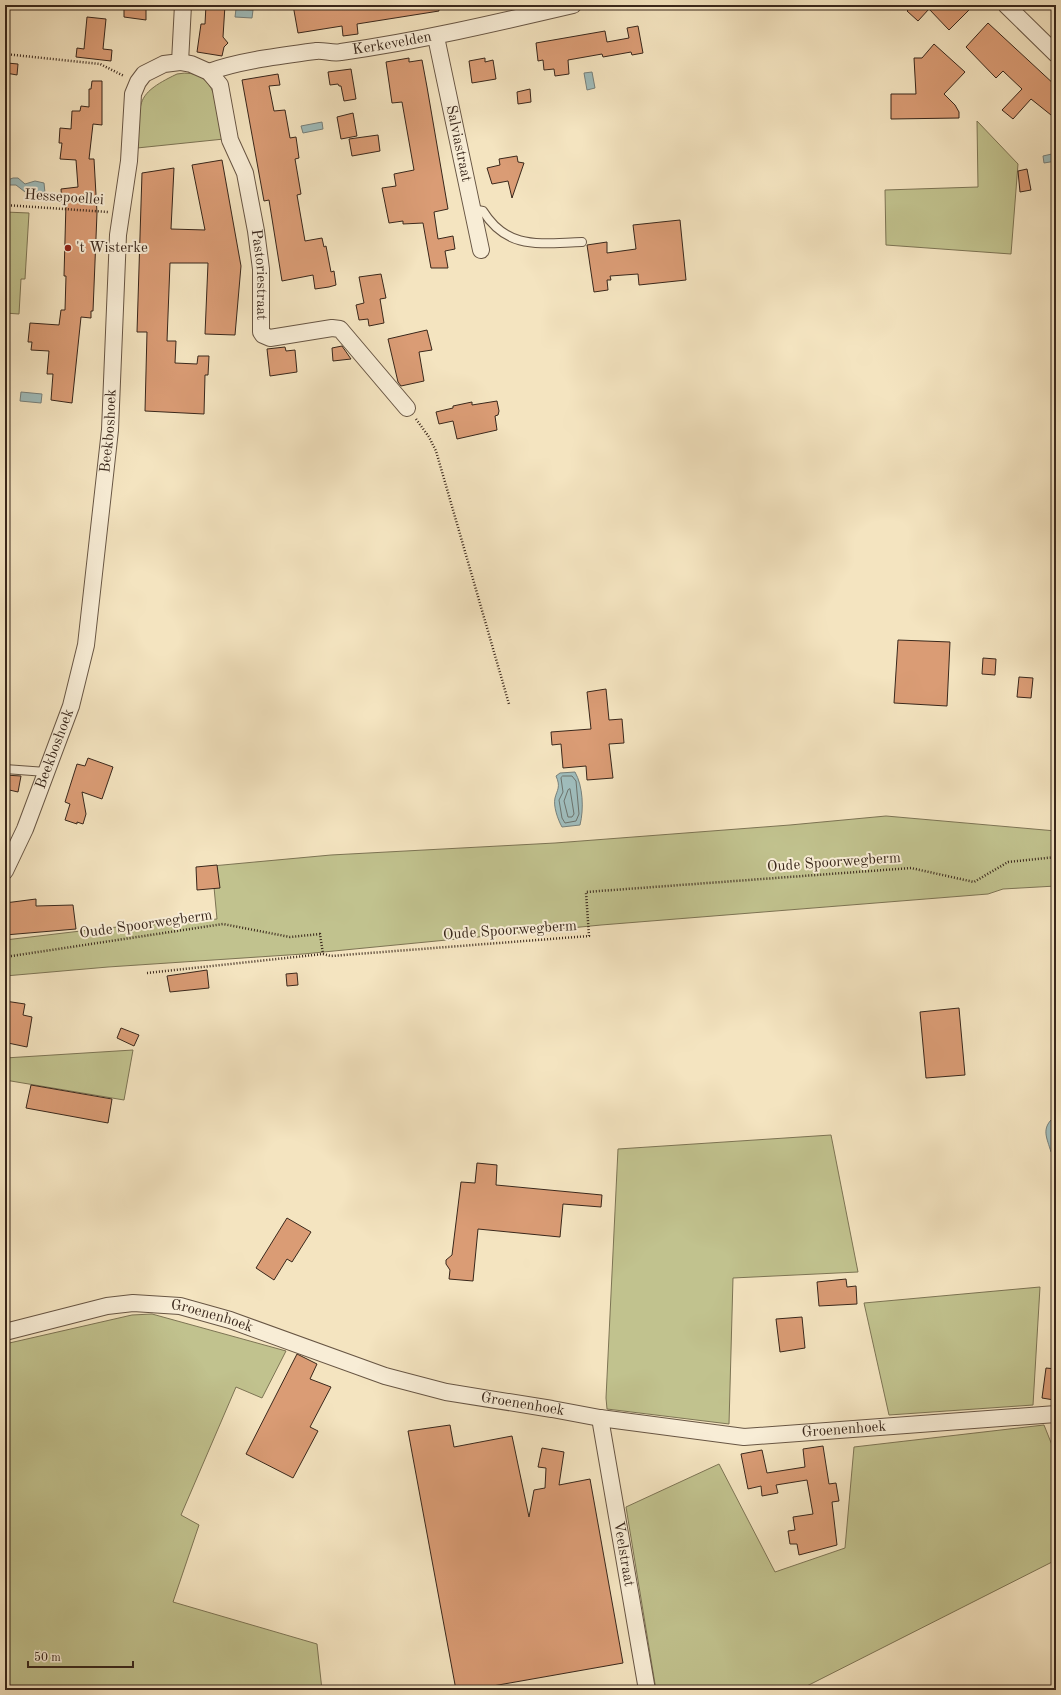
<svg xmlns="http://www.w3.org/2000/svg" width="1061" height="1695" font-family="'Old Standard TT',serif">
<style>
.green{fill:#c1c28e;stroke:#7d7454}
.water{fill:#9fbcbb;stroke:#76807b}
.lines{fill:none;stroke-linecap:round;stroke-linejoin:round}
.shore{stroke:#6c726b;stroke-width:1}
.building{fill:#da9c75;stroke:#39271b}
.lane-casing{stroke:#685644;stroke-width:10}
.street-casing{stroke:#685644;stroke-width:18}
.path{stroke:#39271b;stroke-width:2.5;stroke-dasharray:1 2;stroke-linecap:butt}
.lane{stroke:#f8edd6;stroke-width:8}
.street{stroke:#f8edd6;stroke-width:16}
.poi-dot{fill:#8f2418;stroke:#f8edd6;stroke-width:1.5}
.labels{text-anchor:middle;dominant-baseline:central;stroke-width:4;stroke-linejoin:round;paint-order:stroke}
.street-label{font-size:15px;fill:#39271b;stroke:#f8edd6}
.poi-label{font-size:15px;fill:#39271b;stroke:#f8edd6;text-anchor:start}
</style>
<rect width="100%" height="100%" fill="#f4e4c0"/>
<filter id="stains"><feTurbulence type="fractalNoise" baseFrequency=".005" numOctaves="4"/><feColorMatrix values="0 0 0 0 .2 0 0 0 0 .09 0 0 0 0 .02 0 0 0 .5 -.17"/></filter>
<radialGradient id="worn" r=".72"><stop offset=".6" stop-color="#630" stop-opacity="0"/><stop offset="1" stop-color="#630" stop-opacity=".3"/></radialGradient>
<g class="green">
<path d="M 177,74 C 218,66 218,112 224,139 L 137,148 C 142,103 131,96 177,74 Z"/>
<path d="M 977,121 L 1018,164 L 1011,254 L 886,245 L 885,190 L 978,187 Z"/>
<path d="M 5,212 L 29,213 L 25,279 L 21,279 L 19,314 L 5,313 Z"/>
<path d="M 886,816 L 1056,831 L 1056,886 L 1003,889 L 988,894 L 601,925 L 303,954 L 108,967 L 5,976 L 5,940 L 106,928 L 217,919 L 212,866 L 331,855 L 555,843 L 790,825 Z"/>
<path d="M 133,1050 L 124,1100 L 5,1080 L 5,1058 Z"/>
<path d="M 831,1135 L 858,1272 L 733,1278 L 729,1424 L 607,1409 L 606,1398 L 618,1149 Z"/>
<path d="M 1040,1287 L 1033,1405 L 889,1415 L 864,1303 Z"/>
<path d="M 152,1314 L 286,1351 L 262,1398 L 236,1387 L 181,1515 L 199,1525 L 173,1602 L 317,1644 L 322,1690 L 5,1690 L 5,1344 L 132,1315 Z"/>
<path d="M 1044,1425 L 1056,1455 L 1056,1560 L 799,1690 L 656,1690 L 626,1507 L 719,1464 L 775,1572 L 845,1548 L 854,1447 Z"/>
</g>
<g class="water">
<path d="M 236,9 L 253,10 L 252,18 L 235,17 Z"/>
<path d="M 592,72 L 595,88 L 587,90 L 584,73 Z"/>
<path d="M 322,122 L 323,129 L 303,133 L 301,126 Z"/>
<path d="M 1056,153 L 1056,161 L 1044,163 L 1043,156 Z"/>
<path d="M 13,178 L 18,178 L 25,184 L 35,181 L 44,183 L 45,193 L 29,195 L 16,185 L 5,185 L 5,181 Z"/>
<path d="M 21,392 L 42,394 L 41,403 L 20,401 Z"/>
<path d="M 575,772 C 583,786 584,809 580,825 L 562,827 C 558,820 553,806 555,798 C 557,790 561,787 556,776 L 560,773 Z"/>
<path d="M 1053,1118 L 1056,1118 L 1056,1153 L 1051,1152 C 1047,1138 1041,1129 1053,1118 Z"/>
</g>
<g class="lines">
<g class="shore">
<path d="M 563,776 L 572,776 L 576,781 L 579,814 L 576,821 L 565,823 L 562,818 L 559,800 L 563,792 L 561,778 Z"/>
<path d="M 570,789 L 574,814 L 572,817 L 568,817 L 564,801 L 568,790 Z"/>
</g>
</g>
<g class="building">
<path d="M 124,5 L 146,5 L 146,20 L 124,17 Z"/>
<path d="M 206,5 L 225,5 L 223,37 L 228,43 L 224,47 L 222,56 L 197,52 L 201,24 L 205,24 Z"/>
<path d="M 293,5 L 438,5 L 439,11 L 357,24 L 358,34 L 343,36 L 342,26 L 298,33 Z"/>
<path d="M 913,5 L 974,5 L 949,30 L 929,9 L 918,21 L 907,11 Z"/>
<path d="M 87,17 L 106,19 L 103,49 L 112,50 L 111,61 L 76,57 L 77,48 L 84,49 Z"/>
<path d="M 988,23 L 1056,86 L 1056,110 L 1051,115 L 1031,99 L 1013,119 L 1002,110 L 1022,89 L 1003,71 L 996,78 L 966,47 Z"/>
<path d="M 638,26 L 643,53 L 632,55 L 631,52 L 603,57 L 602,54 L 568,60 L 569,74 L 555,76 L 554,69 L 544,70 L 543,60 L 538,61 L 536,43 L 605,31 L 607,42 L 629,38 L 627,28 Z"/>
<path d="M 934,44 L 965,72 L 944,94 L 955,105 L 959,112 L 959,118 L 891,119 L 891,94 L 916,94 L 914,58 L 922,58 Z"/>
<path d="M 409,58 L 409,62 L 422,60 L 427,87 L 448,209 L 434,212 L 438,239 L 453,236 L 455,249 L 445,251 L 448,268 L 431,268 L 423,223 L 403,224 L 403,221 L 389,223 L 382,188 L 396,186 L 394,174 L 414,170 L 402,102 L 392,103 L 386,62 Z"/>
<path d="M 485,58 L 485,62 L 493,60 L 496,79 L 472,83 L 469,61 Z"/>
<path d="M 7,63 L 18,64 L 17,75 L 6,73 Z"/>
<path d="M 351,69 L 356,99 L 344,101 L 341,86 L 339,86 L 338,84 L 330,85 L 328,72 Z"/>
<path d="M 278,74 L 280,85 L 269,86 L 274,111 L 285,110 L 290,138 L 296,137 L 299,158 L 295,159 L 301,194 L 297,195 L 305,241 L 322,238 L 324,247 L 326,246 L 331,272 L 334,271 L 336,285 L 329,287 L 315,289 L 313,275 L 282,281 L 269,200 L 264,201 L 242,80 Z"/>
<path d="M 92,81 L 102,81 L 102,125 L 93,124 L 89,159 L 94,159 L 97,213 L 93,311 L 91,311 L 91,318 L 81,317 L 72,403 L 51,400 L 53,374 L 47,374 L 49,351 L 31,350 L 32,342 L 28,342 L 30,323 L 59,325 L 61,310 L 65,310 L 66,276 L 64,276 L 66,203 L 62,203 L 61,189 L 78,187 L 76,160 L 60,159 L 62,143 L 59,143 L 60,128 L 71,129 L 72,111 L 80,111 L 81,106 L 89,107 L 89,89 L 91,89 Z"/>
<path d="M 530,89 L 531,102 L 518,104 L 517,92 Z"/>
<path d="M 353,113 L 357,136 L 341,139 L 337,117 Z"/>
<path d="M 378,135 L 380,151 L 352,156 L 349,139 Z"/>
<path d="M 517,156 L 518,162 L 524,163 L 512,198 L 508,181 L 492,184 L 487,168 L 500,165 L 499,159 Z"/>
<path d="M 222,160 L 241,266 L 235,335 L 205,334 L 208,263 L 170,263 L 167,341 L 176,341 L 175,363 L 197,364 L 198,356 L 209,356 L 208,375 L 205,375 L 204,414 L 145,411 L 147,332 L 137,332 L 142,173 L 174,168 L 171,229 L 205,230 L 192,165 Z"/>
<path d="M 1027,169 L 1031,190 L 1020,192 L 1018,171 Z"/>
<path d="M 680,220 L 686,280 L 639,285 L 638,274 L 610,276 L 611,280 L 607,280 L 608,290 L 594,292 L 587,245 L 607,242 L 607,253 L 636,249 L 633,225 Z"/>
<path d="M 381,274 L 386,298 L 380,299 L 384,323 L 369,326 L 368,319 L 359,320 L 356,305 L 364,303 L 359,277 Z"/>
<path d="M 427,330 L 432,350 L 419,352 L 424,381 L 401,386 L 398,382 L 388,339 Z"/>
<path d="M 342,346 L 351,359 L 333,361 L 332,348 Z"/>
<path d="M 285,347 L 286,351 L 295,350 L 297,372 L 270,376 L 267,349 Z"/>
<path d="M 497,401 L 499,411 L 498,415 L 495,416 L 497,430 L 457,439 L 453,421 L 439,424 L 436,412 L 453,408 L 453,406 L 472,402 L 472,405 Z"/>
<path d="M 898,640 L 950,642 L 947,706 L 894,703 Z"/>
<path d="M 983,658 L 996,659 L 995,675 L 982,674 Z"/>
<path d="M 1019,677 L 1033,678 L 1031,698 L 1017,697 Z"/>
<path d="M 606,689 L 609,720 L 622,719 L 624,743 L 609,744 L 613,778 L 587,780 L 586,766 L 563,768 L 561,744 L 552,745 L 551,732 L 591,729 L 587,692 Z"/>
<path d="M 88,758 L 113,767 L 102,799 L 82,792 L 86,814 L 83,824 L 77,822 L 77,824 L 65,820 L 70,804 L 65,802 L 77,764 L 85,766 Z"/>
<path d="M 5,775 L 21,776 L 18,792 L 5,789 Z"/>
<path d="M 217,865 L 220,888 L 197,890 L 196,867 Z"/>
<path d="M 36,899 L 36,906 L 73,905 L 76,929 L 5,935 L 5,903 Z"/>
<path d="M 207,970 L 209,988 L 170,992 L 167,976 Z"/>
<path d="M 297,973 L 298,985 L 287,986 L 286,974 Z"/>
<path d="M 5,1001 L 25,1004 L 23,1015 L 32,1017 L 27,1047 L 8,1043 L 9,1037 L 5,1036 Z"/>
<path d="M 959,1008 L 965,1075 L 926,1078 L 920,1012 Z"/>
<path d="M 121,1028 L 139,1035 L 134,1046 L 117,1038 Z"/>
<path d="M 31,1085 L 112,1099 L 108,1123 L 26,1108 Z"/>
<path d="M 477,1163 L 497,1165 L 496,1185 L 602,1195 L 601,1207 L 563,1204 L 560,1237 L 478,1229 L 473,1281 L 449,1279 L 450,1270 L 446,1264 L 446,1260 L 452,1255 L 461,1182 L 475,1183 Z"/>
<path d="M 287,1218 L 311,1232 L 292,1262 L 287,1259 L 274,1280 L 256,1268 Z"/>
<path d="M 846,1279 L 847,1287 L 856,1286 L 857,1304 L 819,1306 L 817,1282 Z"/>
<path d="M 802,1317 L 805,1348 L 780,1352 L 776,1319 Z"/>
<path d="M 297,1354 L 317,1364 L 310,1379 L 331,1387 L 310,1427 L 318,1431 L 293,1478 L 246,1454 Z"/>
<path d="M 1046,1368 L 1056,1369 L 1054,1400 L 1042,1398 Z"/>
<path d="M 450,1425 L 454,1447 L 512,1436 L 529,1517 L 534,1490 L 545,1488 L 546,1468 L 538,1467 L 542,1448 L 564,1452 L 559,1485 L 590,1479 L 623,1663 L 470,1690 L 456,1690 L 408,1431 Z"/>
<path d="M 823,1446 L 829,1484 L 836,1483 L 839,1501 L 832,1502 L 837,1545 L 799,1555 L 797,1544 L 790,1544 L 788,1531 L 795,1530 L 793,1517 L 813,1514 L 807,1480 L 776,1485 L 778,1493 L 762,1496 L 761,1486 L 748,1489 L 741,1454 L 762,1450 L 767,1473 L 805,1467 L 803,1449 Z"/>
</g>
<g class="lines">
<defs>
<g id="lane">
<path d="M 472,209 L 483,211 C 508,251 541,243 582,242"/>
<path d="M 5,769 L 46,772"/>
</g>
<g id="street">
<path d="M 1006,5 L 1056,54"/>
<path id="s1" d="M 436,37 L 481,250"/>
<path id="s2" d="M 180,62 L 191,64 L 209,72 L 220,85 L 230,140 L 245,173 L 256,231 L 261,269 L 261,332 L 263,335 L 270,338 L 332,328 L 340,329 L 407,408"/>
<path id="s3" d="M 209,72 C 238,61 285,55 316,51 C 324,50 333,54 341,52 C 419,41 496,23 573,5"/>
<path id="s4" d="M 5,871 L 25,829 L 71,706 L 86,645 L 110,430 L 118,235 L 129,161 L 133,94 L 138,82 L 144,74 L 164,64 L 180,62 L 183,5"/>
<path id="s5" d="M 5,1332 L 107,1306 L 133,1303 L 180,1306 L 230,1320 L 385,1376 L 446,1392 L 552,1409 L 600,1418 L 744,1437 L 1056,1414"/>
<path id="s6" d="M 600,1418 L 647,1690"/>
</g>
</defs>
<use href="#lane" class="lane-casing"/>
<use href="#street" class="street-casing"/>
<g class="path">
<path d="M 5,54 L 100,64 L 124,76"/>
<path d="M 5,205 L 108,212"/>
<path d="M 416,419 L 429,437 L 436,451 L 509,704"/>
<path d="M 5,957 L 223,924 L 290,937 L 320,934 L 323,954"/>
<path d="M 147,973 L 323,954 L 331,956 L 589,936 L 586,892 L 911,868 L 974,882 L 1008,862 L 1056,857"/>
</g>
<use href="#lane" class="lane"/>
<use href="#street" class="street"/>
</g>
<circle class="poi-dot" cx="68" cy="248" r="4"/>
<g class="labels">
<g class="street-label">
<text stroke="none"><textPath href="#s3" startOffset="186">Kerkevelden</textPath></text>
<text stroke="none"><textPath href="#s1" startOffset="109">Salviastraat</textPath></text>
<text transform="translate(64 198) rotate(4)">Hessepoellei</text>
<text stroke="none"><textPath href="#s2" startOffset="243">Pastoriestraat</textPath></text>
<text stroke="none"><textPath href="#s4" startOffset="456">Beekboshoek</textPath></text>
<text stroke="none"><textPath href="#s4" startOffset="132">Beekboshoek</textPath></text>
<text transform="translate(834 863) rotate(-4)">Oude Spoorwegberm</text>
<text transform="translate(146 925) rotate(-8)">Oude Spoorwegberm</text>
<text transform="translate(510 931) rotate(-4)">Oude Spoorwegberm</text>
<text stroke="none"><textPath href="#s5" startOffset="212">Groenenhoek</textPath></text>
<text stroke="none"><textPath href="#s5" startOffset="536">Groenenhoek</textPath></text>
<text stroke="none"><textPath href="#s5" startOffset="860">Groenenhoek</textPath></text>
<text stroke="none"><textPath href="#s6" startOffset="138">Veelstraat</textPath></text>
</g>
<g class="poi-label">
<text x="76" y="248">'t Wisterke</text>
</g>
</g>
<rect width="1061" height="1695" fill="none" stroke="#f4e4c0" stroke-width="20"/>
<rect x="6" y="6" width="1049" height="1683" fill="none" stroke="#39271b" stroke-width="2"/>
<rect x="10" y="10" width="1041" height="1675" fill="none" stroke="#39271b"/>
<path d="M28 1661v6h105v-6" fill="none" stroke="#39271b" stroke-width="2"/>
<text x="34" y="1661" font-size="12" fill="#39271b" stroke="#f8edd6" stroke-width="3" paint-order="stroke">50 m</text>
<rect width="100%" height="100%" filter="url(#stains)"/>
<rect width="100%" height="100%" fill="url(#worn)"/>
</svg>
